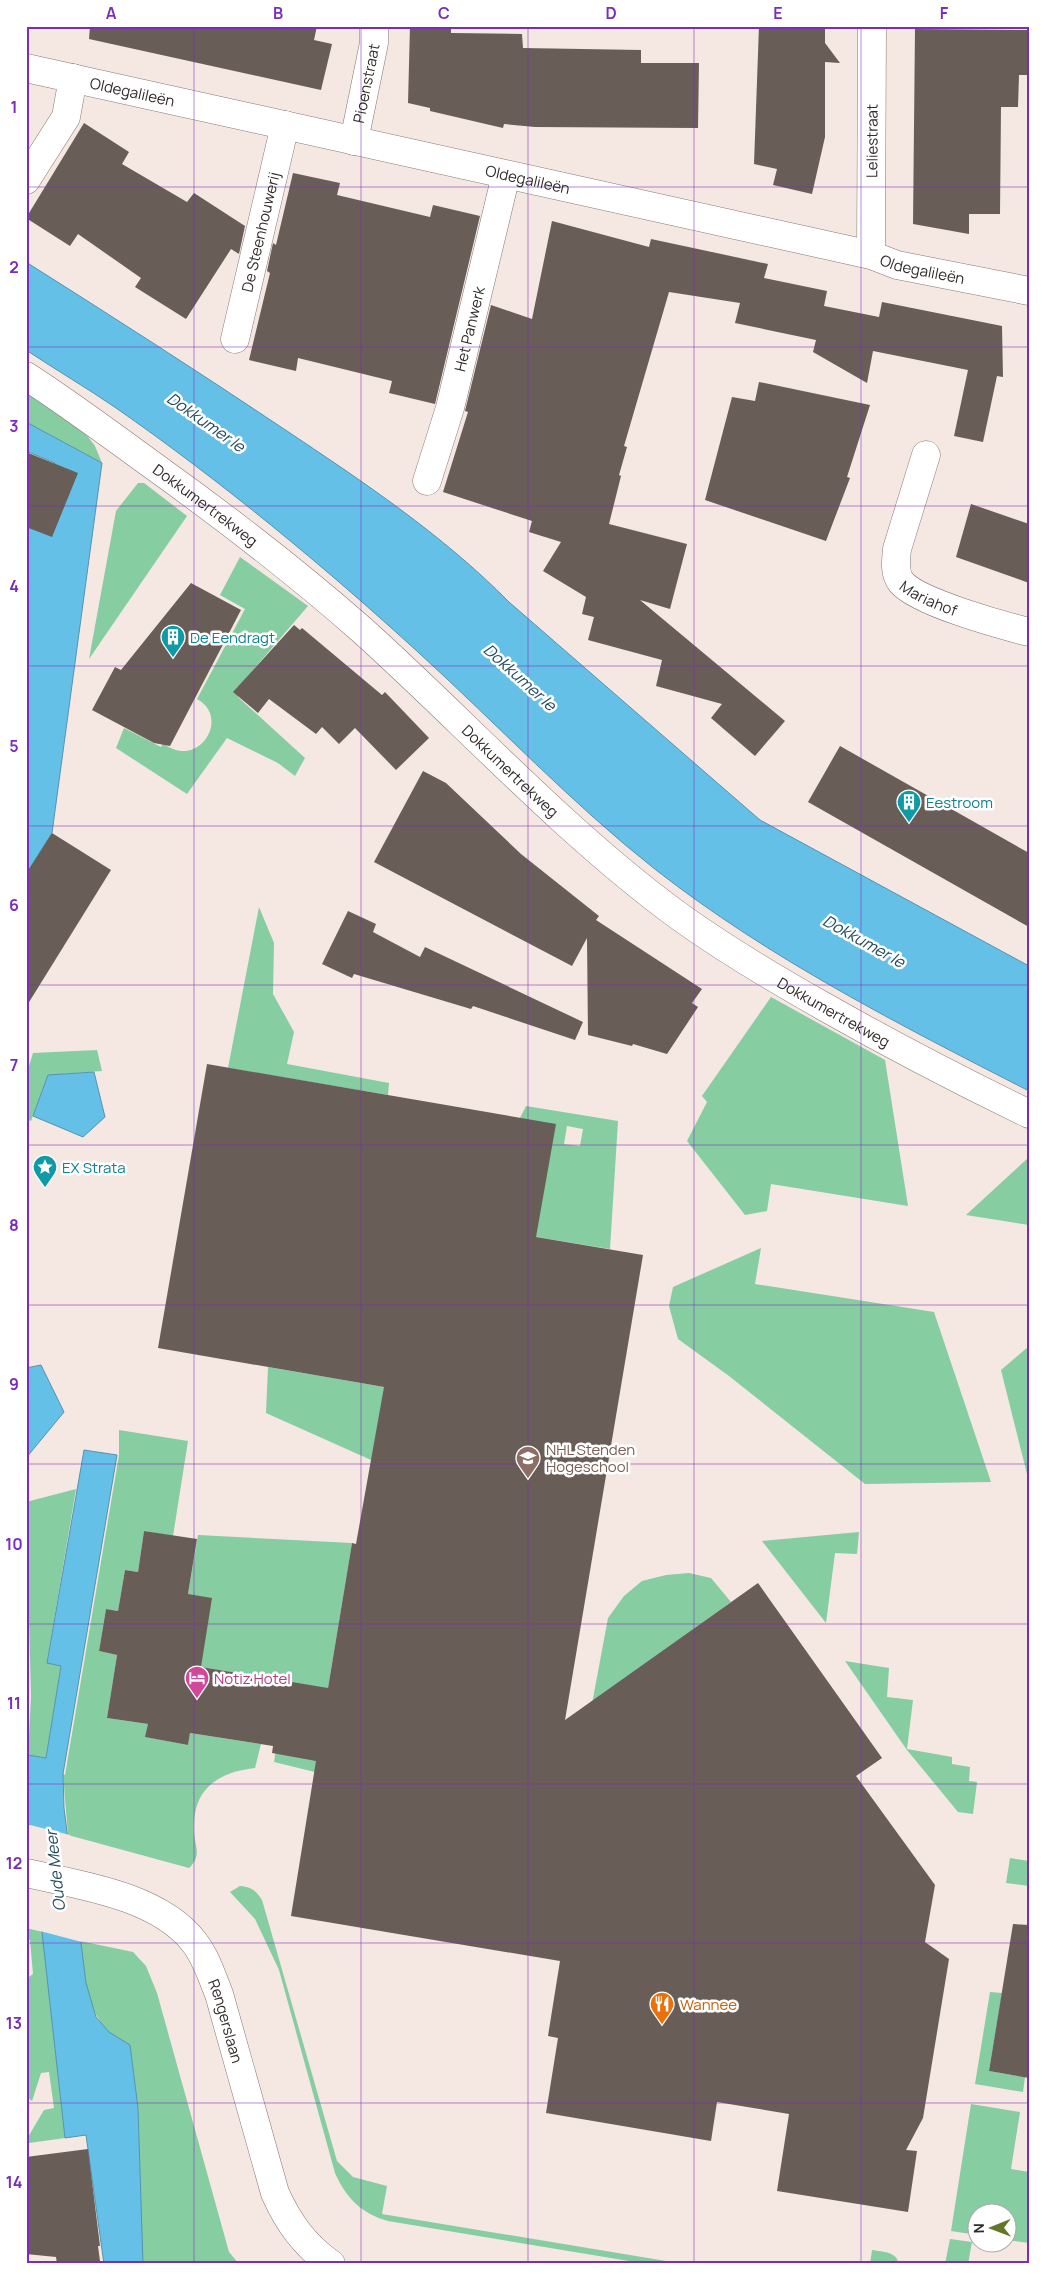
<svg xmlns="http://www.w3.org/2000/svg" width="1055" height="2290" font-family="Manrope,sans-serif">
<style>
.green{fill:#86cda2;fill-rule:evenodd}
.water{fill:#65c0e8;stroke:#5593af}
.pier{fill:#f5e7e1}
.building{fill:#695d58}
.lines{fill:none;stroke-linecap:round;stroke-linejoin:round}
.minor-casing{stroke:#867974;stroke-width:29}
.minor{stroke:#fff;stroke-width:28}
.grid{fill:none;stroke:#7b2cbf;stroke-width:1;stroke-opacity:0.55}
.labels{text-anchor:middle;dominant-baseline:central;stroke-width:5;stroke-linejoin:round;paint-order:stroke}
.street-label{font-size:15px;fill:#302b29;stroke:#fff}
.culture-label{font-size:15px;fill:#0d838f;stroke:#fff;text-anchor:start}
.education-label{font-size:15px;fill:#785e54;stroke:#fff;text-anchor:start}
.hotel-label{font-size:15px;fill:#b23c85;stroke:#fff;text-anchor:start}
.food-label{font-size:15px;fill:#c56008;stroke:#fff;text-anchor:start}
.water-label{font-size:16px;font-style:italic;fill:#244c5e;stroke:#fff}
.neatline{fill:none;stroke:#7b2cbf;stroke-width:2}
.grid-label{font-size:16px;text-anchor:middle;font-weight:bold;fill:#7b2cbf}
</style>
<rect width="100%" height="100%" fill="#f5e7e1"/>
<g class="green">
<path d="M 26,393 L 82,429 L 95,446 L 102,463 L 26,422 Z"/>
<path d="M 138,483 L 144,483 L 187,516 L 89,659 L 116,511 Z"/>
<path d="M 240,557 L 308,606 L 247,677 L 238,697 L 305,758 L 295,776 L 278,763 L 227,738 L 187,794 L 116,748 L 124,728 L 161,747 L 163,743 C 197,771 232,718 197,699 L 245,609 L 220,595 Z"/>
<path d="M 259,907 L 274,943 L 273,994 L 294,1032 L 287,1064 L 389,1083 L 388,1095 L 228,1068 Z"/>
<path d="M 771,997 L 885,1060 L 908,1206 L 771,1184 L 767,1211 L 745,1215 L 687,1141 L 707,1102 L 702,1096 Z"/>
<path d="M 97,1050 L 102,1071 L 48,1075 L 31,1121 L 26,1119 L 26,1076 L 33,1053 Z"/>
<path d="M 526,1106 L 618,1121 L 610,1249 L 536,1237 L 520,1118 ZM 567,1126 L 583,1129 L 580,1146 L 564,1144 Z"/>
<path d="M 1029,1157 L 1029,1225 L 966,1215 Z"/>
<path d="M 761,1248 L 755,1284 L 934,1312 L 991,1482 L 865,1484 L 729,1376 L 678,1339 L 669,1306 L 673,1287 Z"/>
<path d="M 1029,1346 L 1029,1482 L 1001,1370 Z"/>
<path d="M 268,1367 L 384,1387 L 381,1461 L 371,1460 L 266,1413 Z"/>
<path d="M 119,1430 L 188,1441 L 173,1536 L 144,1531 L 138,1572 L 125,1570 L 118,1611 L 106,1609 L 99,1651 L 117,1655 L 107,1718 L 148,1724 L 146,1737 L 188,1745 L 190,1733 L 261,1744 L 255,1768 C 219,1772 193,1788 194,1829 C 194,1847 203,1854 189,1868 L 68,1835 L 63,1774 L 65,1775 L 119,1455 Z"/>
<path d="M 76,1489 L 47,1662 L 61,1665 L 46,1758 L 28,1755 L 31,1697 L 26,1502 Z"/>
<path d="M 859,1532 L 857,1554 L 835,1553 L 826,1623 L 762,1541 Z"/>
<path d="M 198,1535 L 352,1543 L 325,1706 L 287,1681 L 188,1665 L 188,1594 Z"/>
<path d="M 689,1573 L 711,1578 L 731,1602 L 625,1678 L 589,1720 L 608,1618 L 624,1596 L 642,1581 L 666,1575 Z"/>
<path d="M 845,1661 L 889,1668 L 887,1697 L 913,1700 L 907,1749 L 952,1757 L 952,1764 L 970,1767 L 969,1781 L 977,1782 L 973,1814 L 958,1812 L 907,1750 Z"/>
<path d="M 281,1718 L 323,1725 L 315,1772 L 274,1762 Z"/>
<path d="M 1010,1858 L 1029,1861 L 1029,1886 L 1006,1883 Z"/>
<path d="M 240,1886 C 251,1887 256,1890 262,1900 L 337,2161 L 353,2177 L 387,2186 L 382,2214 L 684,2264 L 647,2264 L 388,2221 C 362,2214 346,2198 335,2173 L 279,1970 L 255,1919 L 230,1892 Z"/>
<path d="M 26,1928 L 43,1932 L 65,2138 L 29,2143 L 28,2137 L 44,2110 L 54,2108 L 49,2072 L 41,2073 L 32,2101 L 26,2096 L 26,1979 L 33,1974 L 30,1940 L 26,1939 Z"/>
<path d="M 80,1941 L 133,1952 L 146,1966 L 157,1993 L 229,2252 L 239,2264 L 142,2263 L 138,2108 L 130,2045 C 123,2041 113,2036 107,2030 C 86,2008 84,1971 80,1941 Z"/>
<path d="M 990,1992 L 1002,1993 L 989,2071 L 1025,2077 L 1023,2092 L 975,2084 Z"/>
<path d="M 971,2104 L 1020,2112 L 1011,2169 L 1029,2172 L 1029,2243 L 1008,2240 L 1008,2212 L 978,2212 L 977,2235 L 951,2231 Z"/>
<path d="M 950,2239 L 972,2242 L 968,2264 L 945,2264 Z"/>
<path d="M 872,2250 C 883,2252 896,2251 899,2264 L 870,2264 Z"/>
</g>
<g class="water">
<path d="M 26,262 C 113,317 199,372 284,429 C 362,481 443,535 509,602 L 760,820 L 1029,966 L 1029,1091 C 900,1025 770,959 656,870 C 572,804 498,725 419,653 C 325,567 221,481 116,408 C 87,388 56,370 26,350 Z"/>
<path d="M 26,422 L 102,463 L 52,833 L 26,874 L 26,510 L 55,463 L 26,451 Z"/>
<path d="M 94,1072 L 105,1117 L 83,1137 L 33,1116 L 48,1075 Z"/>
<path d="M 41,1365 L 64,1412 L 26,1458 L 26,1368 Z"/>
<path d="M 84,1450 L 117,1455 L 63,1774 L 64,1808 L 86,1983 L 96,2017 L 109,2032 L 130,2045 L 138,2108 L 143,2264 L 104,2264 L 86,2135 L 65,2138 L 30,1825 L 26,1824 L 28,1755 L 46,1758 L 61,1666 L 47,1663 Z"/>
</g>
<path class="pier" d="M 26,1824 L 70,1835 L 82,1942 L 40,1931 Z"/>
<g class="building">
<path d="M 90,26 L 317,26 L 314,40 L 332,44 L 321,90 L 89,39 Z"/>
<path d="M 410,26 L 451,26 L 451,33 L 522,34 L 523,48 L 641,50 L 641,63 L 699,63 L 698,128 L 535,127 L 504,124 L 503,128 L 430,111 L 430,108 L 408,103 Z"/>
<path d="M 759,26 L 825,26 L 825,43 L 840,63 L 825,62 L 825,137 L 812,194 L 773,185 L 777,169 L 754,164 Z"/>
<path d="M 915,29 L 1028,30 L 1027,75 L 1019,75 L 1018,107 L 1001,107 L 1000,214 L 969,214 L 969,234 L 913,224 Z"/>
<path d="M 84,123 L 129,152 L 122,164 L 187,202 L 194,193 L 245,226 L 239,254 L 231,249 L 186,319 L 135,287 L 141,278 L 78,234 L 70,246 L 26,218 Z"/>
<path d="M 293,173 L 340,183 L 337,195 L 430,217 L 433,205 L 480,216 L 435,404 L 389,393 L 392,381 L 298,358 L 296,371 L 249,360 L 270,273 L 267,271 L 273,243 L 276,245 Z"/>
<path d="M 552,221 L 649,247 L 651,239 L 768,264 L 764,278 L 827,291 L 824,306 L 879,317 L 882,302 L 1002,326 L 1003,377 L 997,376 L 983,442 L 954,436 L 968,370 L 873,351 L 867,383 L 813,352 L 816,340 L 735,323 L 740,303 L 669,292 L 624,446 L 627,447 L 619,475 L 621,476 L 609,524 L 687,544 L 670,609 L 640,600 L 785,721 L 755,756 L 711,718 L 722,704 L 656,686 L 662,660 L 588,640 L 594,617 L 582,614 L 586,597 L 543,571 L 561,542 L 529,532 L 532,521 L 443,492 L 468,412 L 465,411 L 491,305 L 532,319 Z"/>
<path d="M 759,382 L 870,405 L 847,477 L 850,478 L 826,541 L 705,500 L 732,397 L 755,401 Z"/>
<path d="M 26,452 L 78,473 L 52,537 L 26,527 Z"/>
<path d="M 971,504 L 1029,524 L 1029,583 L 956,557 Z"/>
<path d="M 191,583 L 241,610 L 170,746 L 154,743 L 92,710 L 115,667 L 121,670 Z"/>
<path d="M 294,625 L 300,630 L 302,628 L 382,695 L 385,692 L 429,738 L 396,770 L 355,728 L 339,744 L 322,727 L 316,734 L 269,699 L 258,713 L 233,692 Z"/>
<path d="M 840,746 L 1029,853 L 1029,927 L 808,802 Z"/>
<path d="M 423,771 L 446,783 L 521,854 L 599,916 L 596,920 L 702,989 L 692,1003 L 698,1007 L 667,1054 L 633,1044 L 632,1046 L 588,1035 L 587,938 L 572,966 L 374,862 Z"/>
<path d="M 52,833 L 111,870 L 26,1007 L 26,874 Z"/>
<path d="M 348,911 L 376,924 L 373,932 L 420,957 L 425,947 L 583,1022 L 575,1040 L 473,1006 L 471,1009 L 354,974 L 352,978 L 322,964 Z"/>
<path d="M 207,1064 L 556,1124 L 536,1237 L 643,1255 L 565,1720 L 758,1583 L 882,1758 L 856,1776 L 935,1885 L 925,1942 L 949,1959 L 923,2118 L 906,2150 L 917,2151 L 908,2212 L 777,2191 L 789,2114 L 717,2102 L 711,2141 L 546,2113 L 558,2038 L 548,2036 L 560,1961 L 291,1916 L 316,1761 L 272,1753 L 273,1746 L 190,1733 L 188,1745 L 145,1737 L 148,1724 L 107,1718 L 117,1655 L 99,1651 L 106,1609 L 118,1611 L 125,1570 L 138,1572 L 144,1531 L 197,1539 L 188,1594 L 212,1598 L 201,1667 L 328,1688 L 352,1543 L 356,1544 L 384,1387 L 158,1348 Z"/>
<path d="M 1013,1924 L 1029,1925 L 1029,2078 L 989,2071 Z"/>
<path d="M 88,2149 L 100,2246 L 98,2246 L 100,2261 L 57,2264 L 56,2257 L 26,2254 L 26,2157 Z"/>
</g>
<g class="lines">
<defs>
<g id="minor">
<path id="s1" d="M 26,68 L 871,255 L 897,265 L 1029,291"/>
<path id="s2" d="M 354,141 L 374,43 L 374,26"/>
<path d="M 26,180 L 66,117 L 73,78"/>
<path id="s3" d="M 871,255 L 872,26"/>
<path id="s4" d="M 235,339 L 285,125"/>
<path id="s5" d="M 26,376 C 71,405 112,436 155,467 C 226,518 296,572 362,630 C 463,721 555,822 664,905 C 714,943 768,975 823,1006 C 890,1044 959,1080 1029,1114"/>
<path id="s6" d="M 926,455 L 897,549 C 896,560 894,573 901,582 C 917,602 1001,625 1029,632"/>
<path id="s7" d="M 427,481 L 450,408 L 506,175"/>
<path id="s8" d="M 26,1873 C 80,1885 159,1896 194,1942 C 206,1957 212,1977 219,1994 L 275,2193 C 288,2222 304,2245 331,2264"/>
</g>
</defs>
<use href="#minor" class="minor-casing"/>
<use href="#minor" class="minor"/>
</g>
<path class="grid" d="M 194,26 L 194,2264M 361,26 L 361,2264M 528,26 L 528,2264M 694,26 L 694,2264M 861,26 L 861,2264M 26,187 L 1029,187M 26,347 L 1029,347M 26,506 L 1029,506M 26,666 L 1029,666M 26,826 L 1029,826M 26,985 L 1029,985M 26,1145 L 1029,1145M 26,1305 L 1029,1305M 26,1464 L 1029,1464M 26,1624 L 1029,1624M 26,1784 L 1029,1784M 26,1943 L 1029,1943M 26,2103 L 1029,2103"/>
<defs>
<symbol id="building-pin" viewBox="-11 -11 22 30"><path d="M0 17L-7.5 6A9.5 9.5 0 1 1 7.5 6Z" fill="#0f9aa8" stroke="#fff"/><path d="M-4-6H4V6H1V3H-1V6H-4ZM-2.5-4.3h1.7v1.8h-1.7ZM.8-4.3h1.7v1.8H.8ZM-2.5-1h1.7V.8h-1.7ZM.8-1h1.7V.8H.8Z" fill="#fff"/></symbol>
<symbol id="sight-pin" viewBox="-11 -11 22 30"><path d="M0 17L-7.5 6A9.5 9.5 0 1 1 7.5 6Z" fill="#0f9aa8" stroke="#fff"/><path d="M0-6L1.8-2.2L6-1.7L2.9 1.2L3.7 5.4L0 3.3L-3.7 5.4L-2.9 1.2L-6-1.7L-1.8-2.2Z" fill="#fff"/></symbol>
<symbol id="university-pin" viewBox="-11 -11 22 30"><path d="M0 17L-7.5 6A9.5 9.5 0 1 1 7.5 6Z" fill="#8d6e63" stroke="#fff"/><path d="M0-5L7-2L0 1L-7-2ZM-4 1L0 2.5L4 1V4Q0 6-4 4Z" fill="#fff"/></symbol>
<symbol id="hotel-pin" viewBox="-11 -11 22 30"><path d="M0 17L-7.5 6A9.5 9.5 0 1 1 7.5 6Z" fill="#d1479c" stroke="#fff"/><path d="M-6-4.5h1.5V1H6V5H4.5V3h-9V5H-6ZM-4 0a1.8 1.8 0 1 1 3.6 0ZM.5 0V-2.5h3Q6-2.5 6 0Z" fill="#fff"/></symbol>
<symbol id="restaurant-pin" viewBox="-11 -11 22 30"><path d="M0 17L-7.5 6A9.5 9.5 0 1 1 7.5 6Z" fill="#e8710a" stroke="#fff"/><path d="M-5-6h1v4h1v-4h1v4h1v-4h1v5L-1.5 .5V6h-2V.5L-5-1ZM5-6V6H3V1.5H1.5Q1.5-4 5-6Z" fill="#fff"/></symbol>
</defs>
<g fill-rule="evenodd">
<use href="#building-pin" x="159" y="623" width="28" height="38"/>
<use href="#building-pin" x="895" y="788" width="28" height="38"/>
<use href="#sight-pin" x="31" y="1153" width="28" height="38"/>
<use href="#university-pin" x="514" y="1444" width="28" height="38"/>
<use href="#hotel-pin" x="183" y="1664" width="28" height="38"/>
<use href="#restaurant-pin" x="648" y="1990" width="28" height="38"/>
</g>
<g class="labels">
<g class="street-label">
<text stroke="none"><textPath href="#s2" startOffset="59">Pioenstraat</textPath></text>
<text stroke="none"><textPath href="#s1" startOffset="109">Oldegalileën</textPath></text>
<text stroke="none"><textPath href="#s3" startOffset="114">Leliestraat</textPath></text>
<text stroke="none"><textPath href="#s1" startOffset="514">Oldegalileën</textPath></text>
<text stroke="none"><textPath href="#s4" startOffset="110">De Steenhouwerij</textPath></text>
<text stroke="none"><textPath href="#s1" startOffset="919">Oldegalileën</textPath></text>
<text stroke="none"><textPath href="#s7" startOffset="158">Het Panwerk</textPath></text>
<text stroke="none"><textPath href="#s5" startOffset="221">Dokkumertrekweg</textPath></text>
<text stroke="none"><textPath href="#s6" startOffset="165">Mariahof</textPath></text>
<text stroke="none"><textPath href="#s5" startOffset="626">Dokkumertrekweg</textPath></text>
<text stroke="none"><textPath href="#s5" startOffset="1031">Dokkumertrekweg</textPath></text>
<text stroke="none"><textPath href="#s8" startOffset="271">Rengerslaan</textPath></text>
</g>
<g class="culture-label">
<text x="190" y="637">De Eendragt</text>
<text x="926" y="802">Eestroom</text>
<text x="62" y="1167">EX Strata</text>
</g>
<g class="education-label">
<text x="546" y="1449">NHL Stenden<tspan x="546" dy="17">Hogeschool</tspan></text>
</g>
<g class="hotel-label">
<text x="214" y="1678">Notiz Hotel</text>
</g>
<g class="food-label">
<text x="680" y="2004">Wannee</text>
</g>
<g class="water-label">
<text transform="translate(206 422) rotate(35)">Dokkumer Ie</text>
<text transform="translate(520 677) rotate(42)">Dokkumer Ie</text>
<text transform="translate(864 941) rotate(29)">Dokkumer Ie</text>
<text transform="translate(55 1871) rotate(-96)">Oude Meer</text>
</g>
</g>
<rect width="1055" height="2290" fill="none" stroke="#ffffff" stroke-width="55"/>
<g transform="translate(992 2228) rotate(269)"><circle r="24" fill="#ffffff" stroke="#acaaa9"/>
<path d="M0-4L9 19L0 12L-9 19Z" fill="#637726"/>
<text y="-8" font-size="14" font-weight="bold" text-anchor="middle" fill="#302b29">N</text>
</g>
<rect x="28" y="28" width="1000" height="2234" class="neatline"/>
<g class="grid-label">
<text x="111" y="19">A</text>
<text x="278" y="19">B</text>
<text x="444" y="19">C</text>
<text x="611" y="19">D</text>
<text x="778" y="19">E</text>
<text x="944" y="19">F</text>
<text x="14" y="113">1</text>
<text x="14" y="273">2</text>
<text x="14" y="432">3</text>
<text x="14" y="592">4</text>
<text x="14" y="752">5</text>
<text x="14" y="911">6</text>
<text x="14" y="1071">7</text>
<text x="14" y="1231">8</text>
<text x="14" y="1390">9</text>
<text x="14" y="1550">10</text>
<text x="14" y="1709">11</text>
<text x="14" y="1869">12</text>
<text x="14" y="2029">13</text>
<text x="14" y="2188">14</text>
</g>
</svg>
